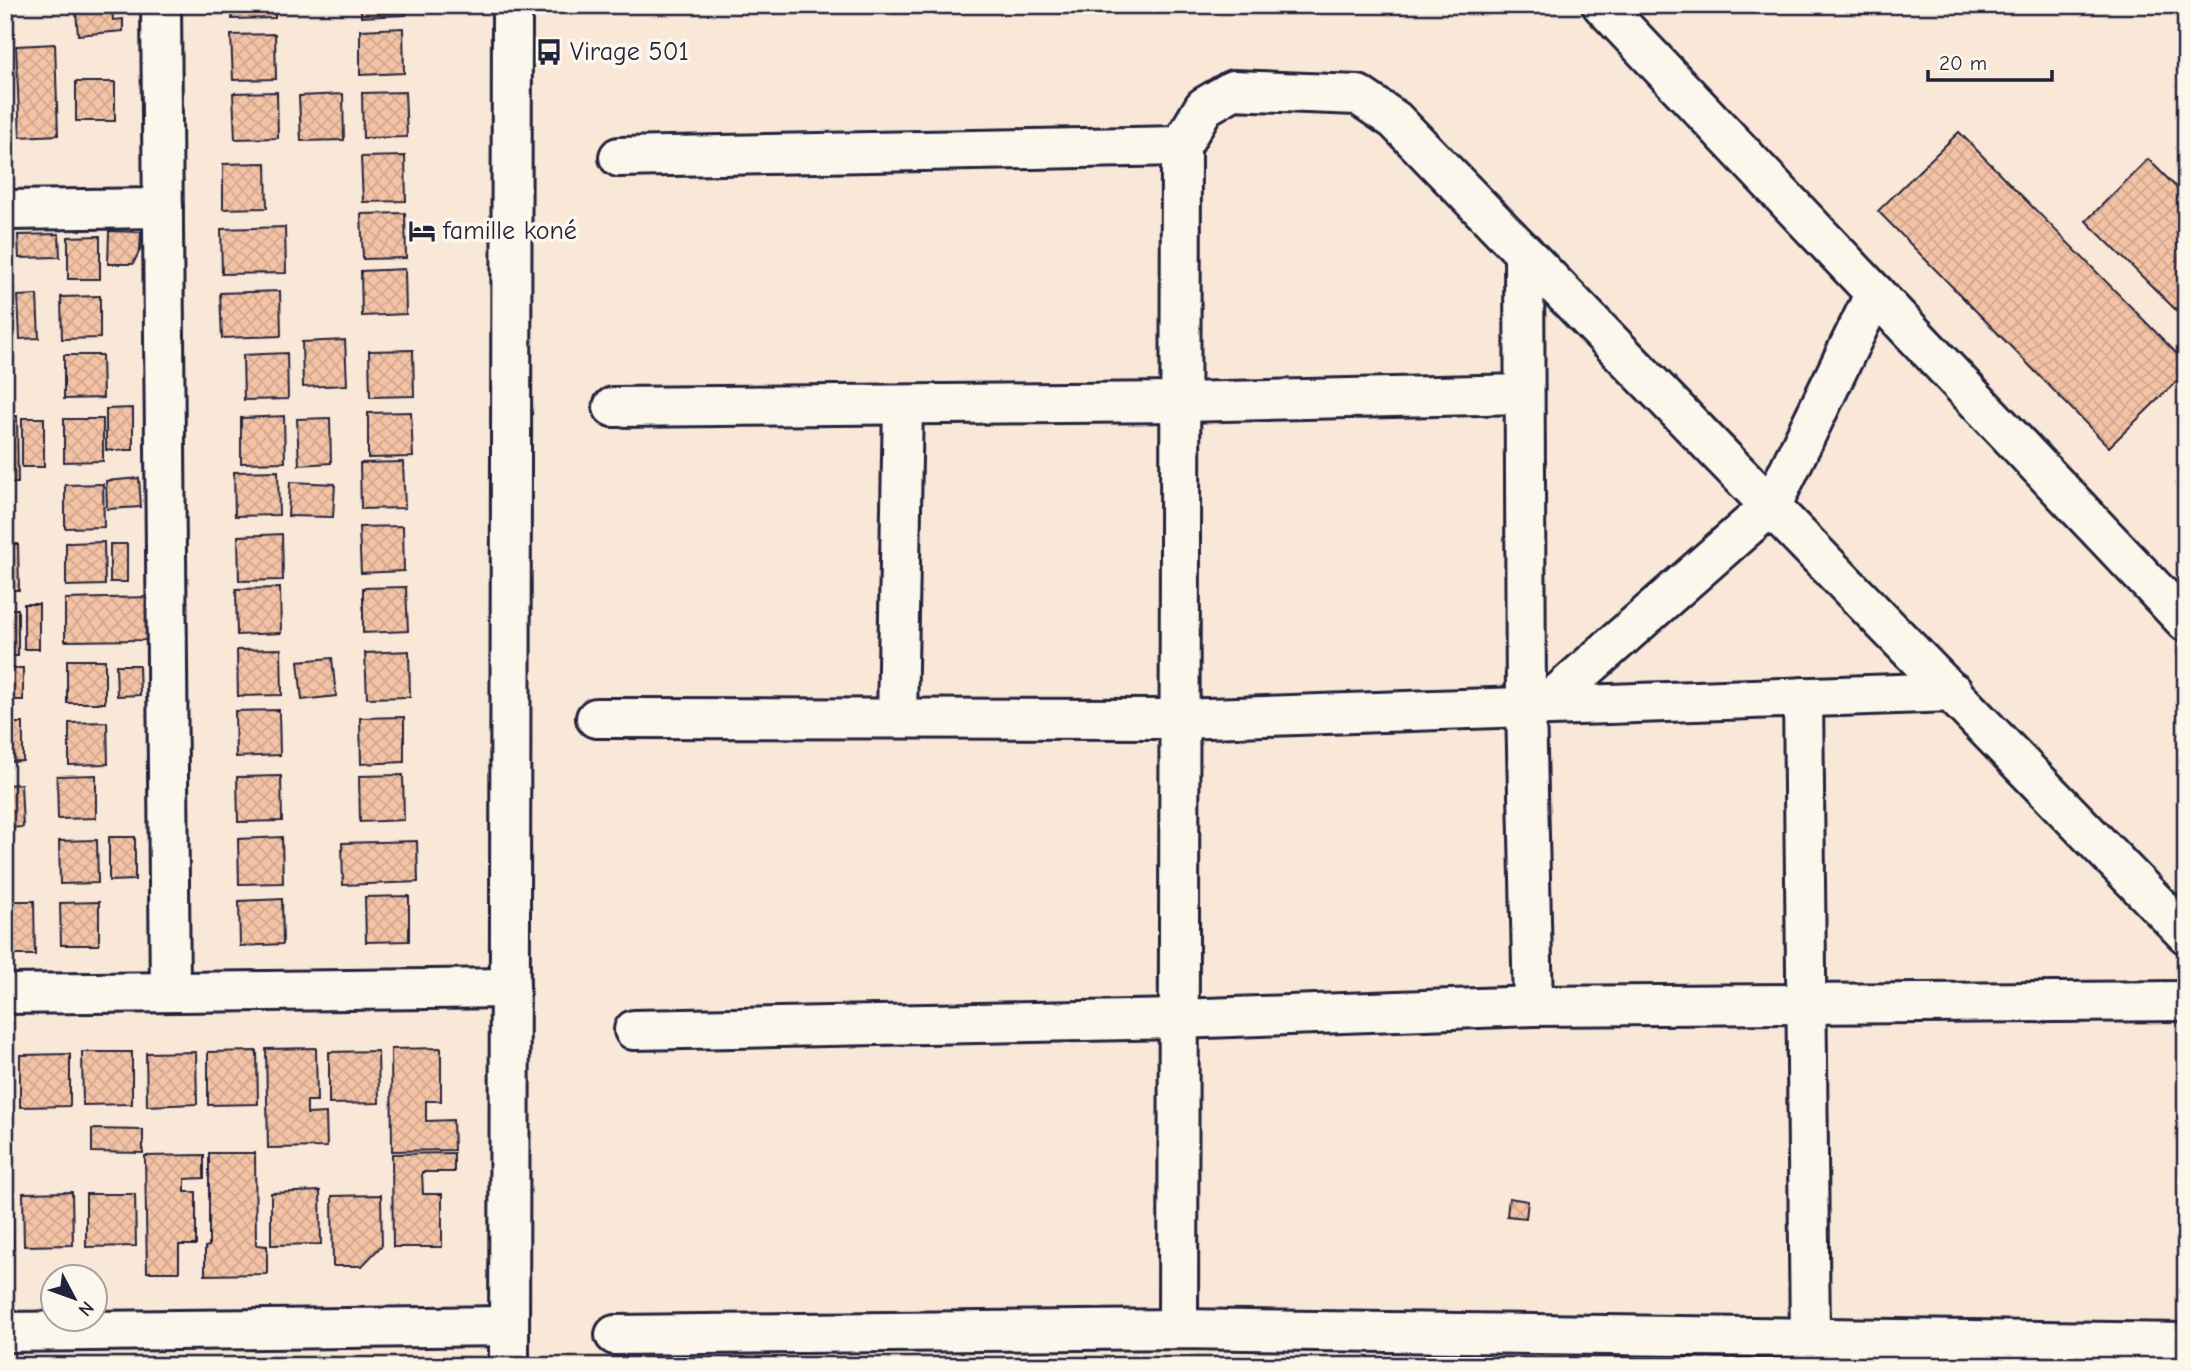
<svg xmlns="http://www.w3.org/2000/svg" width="2191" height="1371" font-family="'Comic Neue',sans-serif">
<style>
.building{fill:url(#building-cross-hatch);stroke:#22223b;stroke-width:2}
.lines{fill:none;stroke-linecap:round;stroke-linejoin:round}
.minor-casing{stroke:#22223b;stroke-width:44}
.minor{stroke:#fbf7ec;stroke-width:38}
.labels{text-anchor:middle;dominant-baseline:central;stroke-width:7;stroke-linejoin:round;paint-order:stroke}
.poi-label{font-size:26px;fill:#22223b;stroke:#fbf7ec;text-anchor:start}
</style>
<defs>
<pattern id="building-cross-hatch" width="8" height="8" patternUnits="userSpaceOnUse" patternTransform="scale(1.75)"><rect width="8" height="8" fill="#f4c3a5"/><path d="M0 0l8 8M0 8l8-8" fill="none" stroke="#d1a78f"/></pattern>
</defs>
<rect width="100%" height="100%" fill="#f9e7d7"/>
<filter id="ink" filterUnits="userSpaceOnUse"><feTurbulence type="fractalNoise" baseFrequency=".0143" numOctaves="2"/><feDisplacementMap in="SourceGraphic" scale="14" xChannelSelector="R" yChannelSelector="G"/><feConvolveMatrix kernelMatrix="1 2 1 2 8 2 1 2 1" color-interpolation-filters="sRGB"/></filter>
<g filter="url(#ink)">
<g class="building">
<path d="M 231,5 L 275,5 L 275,18 L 232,19 Z"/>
<path d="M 361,5 L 405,5 L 406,15 L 361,17 Z"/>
<path d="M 112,8 L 113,20 L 123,19 L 123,31 L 78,35 L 76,11 Z"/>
<path d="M 403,28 L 404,73 L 360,75 L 360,30 Z"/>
<path d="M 275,34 L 276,79 L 233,80 L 231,35 Z"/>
<path d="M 5,41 L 8,64 L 5,65 Z"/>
<path d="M 55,44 L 58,135 L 20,137 L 16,46 Z"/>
<rect x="76" y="82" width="39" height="39"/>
<path d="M 277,92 L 278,138 L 235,139 L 233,93 Z"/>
<path d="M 405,92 L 407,137 L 363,138 L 362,93 Z"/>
<path d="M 343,94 L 344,140 L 301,141 L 299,96 Z"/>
<path d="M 1959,132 L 2186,363 L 2186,372 L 2109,447 L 1878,211 Z"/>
<path d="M 405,156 L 406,201 L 363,202 L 361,157 Z"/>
<path d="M 2148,159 L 2186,197 L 2186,320 L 2086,221 Z"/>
<path d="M 266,163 L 267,208 L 223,209 L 223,164 Z"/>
<path d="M 405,213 L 406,258 L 363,259 L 361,214 Z"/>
<path d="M 285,227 L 286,273 L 222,274 L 221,229 Z"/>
<path d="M 109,231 L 141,232 L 140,250 L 133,264 L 108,264 Z"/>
<path d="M 59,234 L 60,257 L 19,258 L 18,235 Z"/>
<path d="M 100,236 L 100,279 L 68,279 L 68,237 Z"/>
<path d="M 405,269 L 406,314 L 362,316 L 361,271 Z"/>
<path d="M 280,291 L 281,336 L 222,338 L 220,293 Z"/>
<path d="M 37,295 L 39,338 L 20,339 L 18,296 Z"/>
<path d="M 100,296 L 100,338 L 62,339 L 61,297 Z"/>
<path d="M 345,340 L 347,385 L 303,387 L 302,342 Z"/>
<path d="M 413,350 L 414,396 L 370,397 L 369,351 Z"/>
<path d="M 287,353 L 288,399 L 244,400 L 243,355 Z"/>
<path d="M 64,355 L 102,355 L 103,398 L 64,399 Z"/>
<path d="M 133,408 L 133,450 L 106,450 L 106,409 Z"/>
<path d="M 411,412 L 413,457 L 368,458 L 368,413 Z"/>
<path d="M 5,416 L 17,416 L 18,483 L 5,483 Z"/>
<path d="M 284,416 L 285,462 L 241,463 L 241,418 Z"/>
<rect x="22" y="418" width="22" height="49"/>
<path d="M 330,418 L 331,463 L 299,465 L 297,419 Z"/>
<path d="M 64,419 L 103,419 L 103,461 L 64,462 Z"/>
<path d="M 403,462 L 405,508 L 361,509 L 360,463 Z"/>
<path d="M 278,471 L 279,515 L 235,516 L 234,472 Z"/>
<path d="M 139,478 L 141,507 L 107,509 L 106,481 Z"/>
<path d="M 290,482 L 335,484 L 333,517 L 288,516 Z"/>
<path d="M 103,484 L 104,527 L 65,528 L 65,485 Z"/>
<path d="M 403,526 L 404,571 L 361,573 L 359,527 Z"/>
<path d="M 282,534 L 283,580 L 239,581 L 238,536 Z"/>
<path d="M 104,542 L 105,585 L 66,586 L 66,543 Z"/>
<path d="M 5,544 L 18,544 L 19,590 L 5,590 Z"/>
<rect x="110" y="544" width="17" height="38"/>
<path d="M 406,587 L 408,631 L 363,633 L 363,588 Z"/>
<path d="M 280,588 L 281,633 L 237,635 L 236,589 Z"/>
<path d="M 149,597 L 149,640 L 65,641 L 65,599 Z"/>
<rect x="24" y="604" width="15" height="45"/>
<rect x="5" y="609" width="13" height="47"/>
<path d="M 281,649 L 282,695 L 238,696 L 237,650 Z"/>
<path d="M 409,651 L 410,697 L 367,698 L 365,653 Z"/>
<path d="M 332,658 L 336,696 L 302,700 L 298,661 Z"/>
<rect x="67" y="660" width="38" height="43"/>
<path d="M 116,665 L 139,665 L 140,695 L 117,696 Z"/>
<rect x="5" y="668" width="18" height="32"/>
<path d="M 279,710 L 280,755 L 236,757 L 235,711 Z"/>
<path d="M 404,717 L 404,762 L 361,764 L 360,718 Z"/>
<path d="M 107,722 L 108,764 L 69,765 L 69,723 Z"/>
<path d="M 5,723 L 23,723 L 23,761 L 5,762 Z"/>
<path d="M 96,775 L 96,818 L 58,819 L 57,776 Z"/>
<path d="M 403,775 L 404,820 L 360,822 L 359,776 Z"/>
<path d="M 281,776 L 282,821 L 238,822 L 237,777 Z"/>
<path d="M 21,784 L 23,827 L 5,828 L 5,785 Z"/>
<path d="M 109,837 L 135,837 L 135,880 L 109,881 Z"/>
<path d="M 282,837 L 283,883 L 239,884 L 238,839 Z"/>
<path d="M 97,840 L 98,883 L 60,884 L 59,841 Z"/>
<path d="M 417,841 L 418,882 L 343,885 L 342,843 Z"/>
<path d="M 409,896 L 409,941 L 366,942 L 365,897 Z"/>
<path d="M 282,899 L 283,944 L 240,946 L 239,901 Z"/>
<path d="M 5,901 L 34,901 L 35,955 L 5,955 Z"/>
<path d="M 99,902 L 99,945 L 61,945 L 60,903 Z"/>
<path d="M 316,1048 L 317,1101 L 307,1101 L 307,1114 L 326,1113 L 327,1147 L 268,1148 L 266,1049 Z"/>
<path d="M 441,1048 L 441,1101 L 426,1101 L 426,1121 L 453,1120 L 454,1150 L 392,1151 L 391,1049 Z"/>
<path d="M 10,1049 L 10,1104 L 5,1105 L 5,1050 Z"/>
<path d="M 257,1051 L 258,1104 L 208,1105 L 208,1052 Z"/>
<path d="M 378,1051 L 379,1103 L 329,1104 L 329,1052 Z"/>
<path d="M 82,1052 L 132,1052 L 132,1104 L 83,1105 Z"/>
<path d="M 196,1052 L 197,1104 L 147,1106 L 146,1053 Z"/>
<path d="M 70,1054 L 70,1106 L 20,1107 L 20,1055 Z"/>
<path d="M 92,1129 L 143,1130 L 143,1153 L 92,1152 Z"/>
<path d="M 209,1153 L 255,1153 L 256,1245 L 267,1246 L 267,1274 L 205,1275 L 205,1247 L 209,1246 Z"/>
<path d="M 454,1153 L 454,1172 L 422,1172 L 423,1194 L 442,1194 L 442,1247 L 393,1247 L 392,1154 Z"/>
<path d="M 204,1155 L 204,1178 L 185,1179 L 185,1192 L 196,1192 L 196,1245 L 179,1245 L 179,1272 L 147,1272 L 145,1156 Z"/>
<path d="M 320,1191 L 321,1244 L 271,1245 L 271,1193 Z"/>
<path d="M 72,1192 L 73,1245 L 24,1246 L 23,1193 Z"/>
<path d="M 5,1194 L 12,1194 L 13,1247 L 5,1247 Z"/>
<path d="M 86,1194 L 135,1194 L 136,1246 L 86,1247 Z"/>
<path d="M 381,1195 L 382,1245 L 362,1266 L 333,1266 L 332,1196 Z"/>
<path d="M 1509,1198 L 1528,1201 L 1526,1218 L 1507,1216 Z"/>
</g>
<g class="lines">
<defs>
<g id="minor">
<path d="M 161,5 L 170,992"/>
<path d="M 1602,5 L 2186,622"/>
<path d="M 619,157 L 1181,146"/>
<path d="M 5,210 L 163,208"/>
<path d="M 1524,252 L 1526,707 L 1533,1006"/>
<path d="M 613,407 L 1181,402 L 1524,394"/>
<path d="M 1803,697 L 1810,1338"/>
<path d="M 1545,705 L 1772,505 L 1875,293"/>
<path d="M 596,718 L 1180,719 L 1953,692"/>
<path d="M 897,718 L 903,405"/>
<path d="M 5,994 L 510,988"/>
<path d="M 634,1030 L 1179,1019 L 1533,1006 L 2186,1001"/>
<path d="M 1178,1329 L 1181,146 L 1204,107 L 1233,90 L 1358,95 L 1395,120 L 2186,934"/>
<path d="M 5,1332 L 509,1326"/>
<path d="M 615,1335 L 1178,1329 L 2186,1343"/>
<path d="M 509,1366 L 512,5"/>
</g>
</defs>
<use href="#minor" class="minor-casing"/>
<use href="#minor" class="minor"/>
</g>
</g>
<defs>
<symbol id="bus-bare" viewBox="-9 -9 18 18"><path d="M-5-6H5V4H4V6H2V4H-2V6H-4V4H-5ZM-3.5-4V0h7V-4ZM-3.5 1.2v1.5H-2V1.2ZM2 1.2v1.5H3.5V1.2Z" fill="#22223b" stroke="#fbf7ec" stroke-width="2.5" paint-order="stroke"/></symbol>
<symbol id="hotel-bare" viewBox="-9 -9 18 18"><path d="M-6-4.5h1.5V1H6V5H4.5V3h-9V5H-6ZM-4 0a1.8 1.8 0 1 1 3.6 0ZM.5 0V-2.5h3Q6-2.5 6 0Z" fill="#22223b" stroke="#fbf7ec" stroke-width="2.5" paint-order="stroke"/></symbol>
</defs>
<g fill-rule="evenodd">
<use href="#bus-bare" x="530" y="33" width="38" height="38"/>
<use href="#hotel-bare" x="403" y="212" width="38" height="38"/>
</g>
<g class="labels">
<g class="poi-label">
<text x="570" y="52">Virage 501</text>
<text x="443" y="231">famille koné</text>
</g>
</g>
<rect width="2191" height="1371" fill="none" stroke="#fbf7ec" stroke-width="28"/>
<rect x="14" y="14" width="2163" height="1343" fill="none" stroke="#22223b" stroke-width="2.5" filter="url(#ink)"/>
<g transform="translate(74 1298) rotate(131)"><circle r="33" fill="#fbf7ec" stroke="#a4a2a5" stroke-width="2"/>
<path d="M0-5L12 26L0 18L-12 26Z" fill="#22223b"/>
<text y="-10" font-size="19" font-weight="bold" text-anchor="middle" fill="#22223b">N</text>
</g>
<path d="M1928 70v10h124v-10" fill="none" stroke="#22223b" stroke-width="3.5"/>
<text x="1939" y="70" font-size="21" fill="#22223b" stroke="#fbf7ec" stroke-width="5" paint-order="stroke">20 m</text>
</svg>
